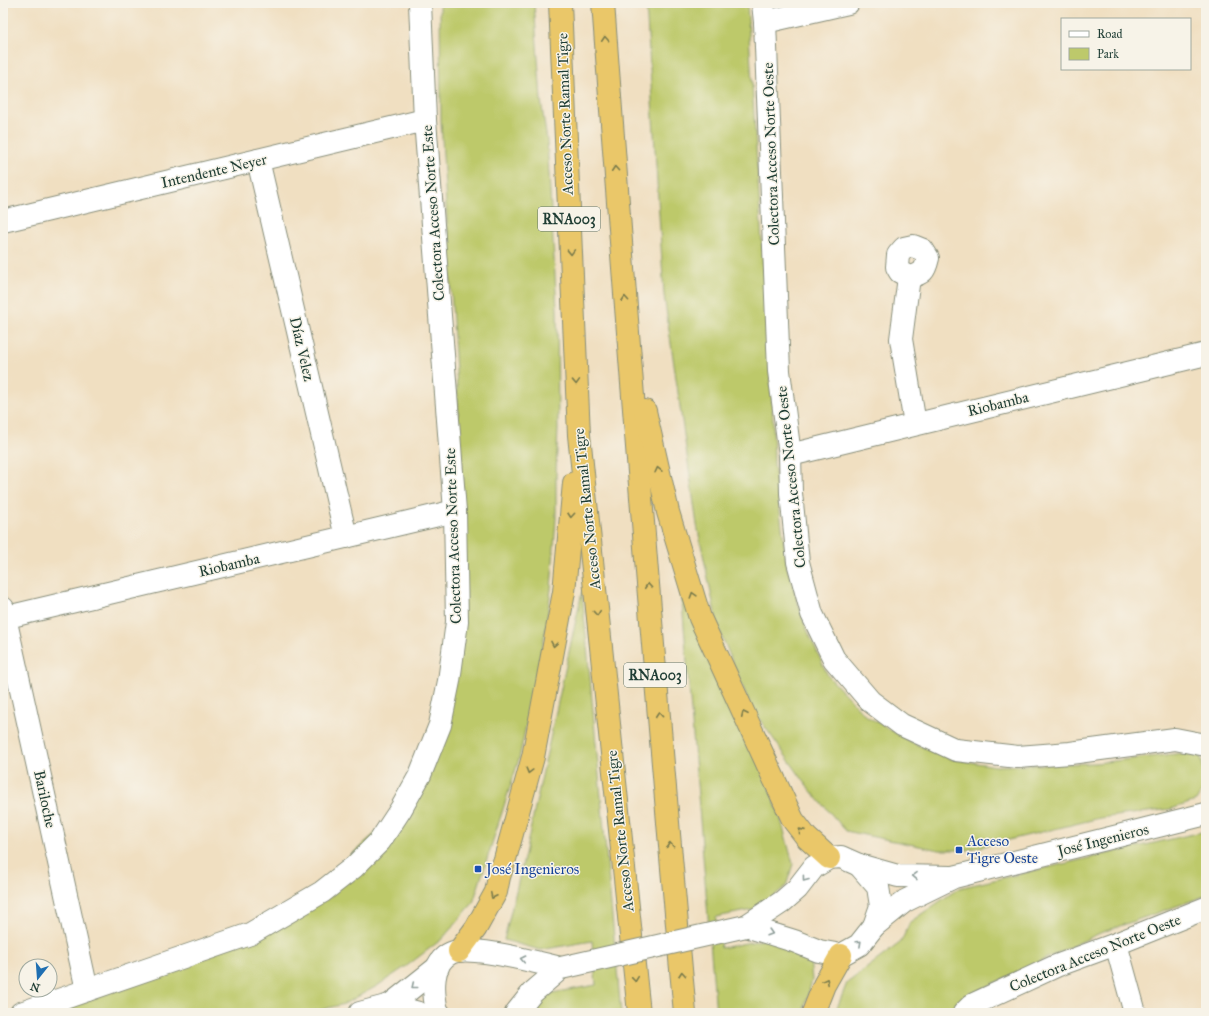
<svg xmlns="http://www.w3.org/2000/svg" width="1209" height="1016" font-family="'IM FELL Great Primer',serif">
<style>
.green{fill:#bdc96b;stroke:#6e8350}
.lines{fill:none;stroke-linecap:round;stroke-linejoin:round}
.minor-casing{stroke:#888e7a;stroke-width:24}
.highway-casing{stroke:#888e7a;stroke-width:24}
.minor{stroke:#fff;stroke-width:22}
.highway{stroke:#eac769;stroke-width:22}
.minor-bridge-casing{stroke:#888e7a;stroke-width:24;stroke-linecap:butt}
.minor-bridge{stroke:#fff;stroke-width:22}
.oneway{stroke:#7a7b4c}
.oneway2{stroke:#8f9e9a}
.transit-dot{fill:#1a4fb4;stroke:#f7f3e8;stroke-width:1.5}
.labels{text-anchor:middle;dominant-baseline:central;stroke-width:3;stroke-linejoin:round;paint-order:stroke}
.shield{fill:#f7f3e8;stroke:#60746a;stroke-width:1}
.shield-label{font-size:14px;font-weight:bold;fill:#1f3d34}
.street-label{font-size:15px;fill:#1f3d34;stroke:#f7f3e8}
.transit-label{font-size:15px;fill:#164399;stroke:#f7f3e8;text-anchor:start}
</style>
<rect width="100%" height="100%" fill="#f7f3e8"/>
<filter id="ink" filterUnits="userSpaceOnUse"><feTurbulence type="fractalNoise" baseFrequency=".025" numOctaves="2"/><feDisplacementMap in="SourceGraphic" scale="8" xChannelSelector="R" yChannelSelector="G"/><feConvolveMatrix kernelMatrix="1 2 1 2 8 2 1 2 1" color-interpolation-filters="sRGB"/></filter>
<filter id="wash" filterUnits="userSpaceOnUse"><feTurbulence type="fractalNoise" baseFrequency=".012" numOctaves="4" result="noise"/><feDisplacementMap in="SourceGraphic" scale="16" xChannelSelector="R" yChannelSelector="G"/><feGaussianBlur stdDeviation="0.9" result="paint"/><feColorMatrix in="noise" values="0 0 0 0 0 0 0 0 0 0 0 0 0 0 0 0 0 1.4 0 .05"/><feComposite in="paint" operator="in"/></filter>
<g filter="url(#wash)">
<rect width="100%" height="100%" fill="#f0dfc1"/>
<g class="green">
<path d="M 440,3 L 534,3 L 541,100 L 547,141 L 557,309 L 558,429 L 556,471 L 556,518 L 551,589 L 545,634 L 519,759 L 473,903 L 442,939 L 408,965 L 377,986 L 344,1004 L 308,1013 L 39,1013 L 263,935 L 425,788 L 462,522 L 458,404 L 441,121 Z"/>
<path d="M 646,3 L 747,3 L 773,420 L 774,464 L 787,567 L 805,625 L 828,676 L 865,715 L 909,741 L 951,759 L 996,766 L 1096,763 L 1184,753 L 1201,757 L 1206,784 L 1196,801 L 1171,809 L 1100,818 L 967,850 L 939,850 L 874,837 L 846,831 L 811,791 L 752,709 L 718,627 L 697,525 L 664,295 Z"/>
<path d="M 678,554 L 780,816 L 793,864 L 786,886 L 758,909 L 716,917 L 721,948 L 766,939 L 810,958 L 812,980 L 803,1013 L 716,1013 Z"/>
<path d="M 582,592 L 621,1013 L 528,1013 L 541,995 L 596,985 L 592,941 L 540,950 L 504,940 L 525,854 Z"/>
<path d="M 1206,831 L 1205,896 L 1100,933 L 965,997 L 953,1013 L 835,1013 L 847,983 L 901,942 L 910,922 L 959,888 Z"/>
</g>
</g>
<g filter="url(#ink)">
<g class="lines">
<defs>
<g id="minor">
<path d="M 763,3 L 765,22 L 779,371 L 790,455 L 791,493 L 798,562 L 812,614 L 834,659 L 870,701 L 902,725 L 956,750 L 1018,757 L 1070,753 L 1175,739 L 1206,745"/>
<path d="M 765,22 L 848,3"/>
<path d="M 258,160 L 346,537"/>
<path d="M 3,221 L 425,120"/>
<path d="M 913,246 L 923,250 L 928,258 C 925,271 923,274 909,277 L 900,272 L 897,267 L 898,255 L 904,248 Z"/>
<path d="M 909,277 L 901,339 L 915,424"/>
<path d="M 790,455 L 1206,354"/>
<path d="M 3,608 L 87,990"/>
<path d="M 3,618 L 455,511"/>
<path d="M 746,926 L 782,902 L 797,889 L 814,867 L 829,858 L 841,857 L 859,865 L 898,876 L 951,877"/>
<path d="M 746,926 L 794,941 L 819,951 L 841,955 L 859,945 L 874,926 L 881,906 L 878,887 L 859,865"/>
<path d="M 874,926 L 905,901 L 954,877 L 1206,814"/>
<path d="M 1116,944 L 1135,1013"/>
<path d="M 390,1005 L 419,1013"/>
<path d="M 21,1013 L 250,934 L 322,892 L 354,867 L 380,841 L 401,809 L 420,775 L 440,725 L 449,681 L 457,622 L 455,511 L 425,120 L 420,3"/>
<path d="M 360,1013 L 390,1005 L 438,967"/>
<path d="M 439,1013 L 437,1011 C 433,993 430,962 451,953 C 471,944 538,963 561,968"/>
<path d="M 516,1013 L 532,993 L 561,968"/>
<path d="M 964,1013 L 972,1005 L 1056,966 L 1116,944 L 1206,908"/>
</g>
<g id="highway">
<path d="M 560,3 L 579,435 L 639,1013"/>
<path d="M 603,3 C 628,340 654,677 685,1013"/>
<path d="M 645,411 L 668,512 L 700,618 L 793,820 L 807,838 L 829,858"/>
<path d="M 459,951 L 476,928 L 496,892 L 499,877 L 505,859 L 533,757 L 564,592 L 574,483"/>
<path d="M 813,1013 L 824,985 L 841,955"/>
</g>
</defs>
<use href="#minor" class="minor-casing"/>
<use href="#highway" class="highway-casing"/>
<use href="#minor" class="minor"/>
<use href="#highway" class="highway"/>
<defs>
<path id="minor-bridge" d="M 561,968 L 746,926"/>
</defs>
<use href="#minor-bridge" class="minor-bridge-casing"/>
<use href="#minor-bridge" class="minor-bridge"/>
</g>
<defs><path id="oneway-chevron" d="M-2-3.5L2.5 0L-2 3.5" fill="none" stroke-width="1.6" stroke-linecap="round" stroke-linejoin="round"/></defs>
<g class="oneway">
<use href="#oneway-chevron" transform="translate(605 39) rotate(-94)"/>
<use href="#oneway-chevron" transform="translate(615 169) rotate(-94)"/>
<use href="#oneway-chevron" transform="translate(571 252) rotate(88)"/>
<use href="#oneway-chevron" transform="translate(625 299) rotate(-94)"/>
<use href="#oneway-chevron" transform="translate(576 382) rotate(88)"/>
<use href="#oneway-chevron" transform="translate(658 470) rotate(-103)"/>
<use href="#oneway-chevron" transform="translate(571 515) rotate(95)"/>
<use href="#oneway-chevron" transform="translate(648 586) rotate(-95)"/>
<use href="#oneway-chevron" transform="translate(693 595) rotate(-107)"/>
<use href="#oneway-chevron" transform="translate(597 613) rotate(84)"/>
<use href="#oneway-chevron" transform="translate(554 644) rotate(101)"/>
<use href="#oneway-chevron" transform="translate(744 714) rotate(-115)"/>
<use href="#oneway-chevron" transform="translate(659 715) rotate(-95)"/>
<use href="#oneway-chevron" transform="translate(529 771) rotate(105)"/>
<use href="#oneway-chevron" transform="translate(801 831) rotate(-129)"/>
<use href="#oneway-chevron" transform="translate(670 845) rotate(-95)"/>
<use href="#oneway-chevron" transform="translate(493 896) rotate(116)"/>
<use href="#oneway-chevron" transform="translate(682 974) rotate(-95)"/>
<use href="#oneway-chevron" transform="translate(635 979) rotate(84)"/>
<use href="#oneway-chevron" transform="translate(826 981) rotate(-62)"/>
</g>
<g class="oneway2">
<use href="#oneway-chevron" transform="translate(915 876) rotate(-179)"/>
<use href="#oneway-chevron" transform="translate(805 879) rotate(127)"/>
<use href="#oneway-chevron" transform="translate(770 933) rotate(17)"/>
<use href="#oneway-chevron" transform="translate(859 943) rotate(-43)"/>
<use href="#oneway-chevron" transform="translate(523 959) rotate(-168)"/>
<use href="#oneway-chevron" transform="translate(414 986) rotate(141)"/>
</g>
</g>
<g class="transit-dot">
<rect x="955" y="846" width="8" height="8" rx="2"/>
<rect x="474" y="865" width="8" height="8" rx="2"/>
</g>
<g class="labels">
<g class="shield">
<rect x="538" y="207" width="62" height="24" rx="3"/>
<rect x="624" y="663" width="62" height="24" rx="3"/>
</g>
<g class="shield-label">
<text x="569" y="219">RNA003</text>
<text x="655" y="675">RNA003</text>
</g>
<g class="street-label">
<text transform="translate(565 114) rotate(-92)">Acceso Norte Ramal Tigre</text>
<text transform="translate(771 154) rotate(-92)">Colectora Acceso Norte Oeste</text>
<text transform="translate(214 171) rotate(-13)">Intendente Neyer</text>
<text transform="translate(433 213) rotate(-94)">Colectora Acceso Norte Este</text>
<text transform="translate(302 349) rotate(77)">Díaz Velez</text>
<text transform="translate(998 404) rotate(-14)">Riobamba</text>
<text transform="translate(791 477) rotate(-96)">Colectora Acceso Norte Oeste</text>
<text transform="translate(587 509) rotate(-96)">Acceso Norte Ramal Tigre</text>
<text transform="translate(453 536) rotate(-92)">Colectora Acceso Norte Este</text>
<text transform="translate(229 565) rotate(-13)">Riobamba</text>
<text transform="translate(45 799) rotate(78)">Bariloche</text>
<text transform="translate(620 831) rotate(-96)">Acceso Norte Ramal Tigre</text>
<text transform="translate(1103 840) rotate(-14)">José Ingenieros</text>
<text transform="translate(1095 953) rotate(-22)">Colectora Acceso Norte Oeste</text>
</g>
<g class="transit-label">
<text x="967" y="841">Acceso<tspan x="967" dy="17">Tigre Oeste</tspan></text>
<text x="486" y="869">José Ingenieros</text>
</g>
</g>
<rect width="1209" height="1016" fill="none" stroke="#f7f3e8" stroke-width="16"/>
<rect x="1061" y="18" width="130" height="52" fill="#f7f3e8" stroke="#a1aaa0"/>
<rect x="1069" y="31" width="20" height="6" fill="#ffffff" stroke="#a1aaa0"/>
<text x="1097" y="38" font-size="12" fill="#1f3d34">Road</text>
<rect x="1069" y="48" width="20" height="12" fill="#bdc96b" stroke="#a1aaa0"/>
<text x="1097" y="58" font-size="12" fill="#1f3d34">Park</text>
<g transform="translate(38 978) rotate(197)"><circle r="19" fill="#f7f3e8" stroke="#a1aaa0"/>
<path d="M0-3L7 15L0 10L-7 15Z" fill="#1f6fb2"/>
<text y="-6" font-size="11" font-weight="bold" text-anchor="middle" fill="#1f3d34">N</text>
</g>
</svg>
